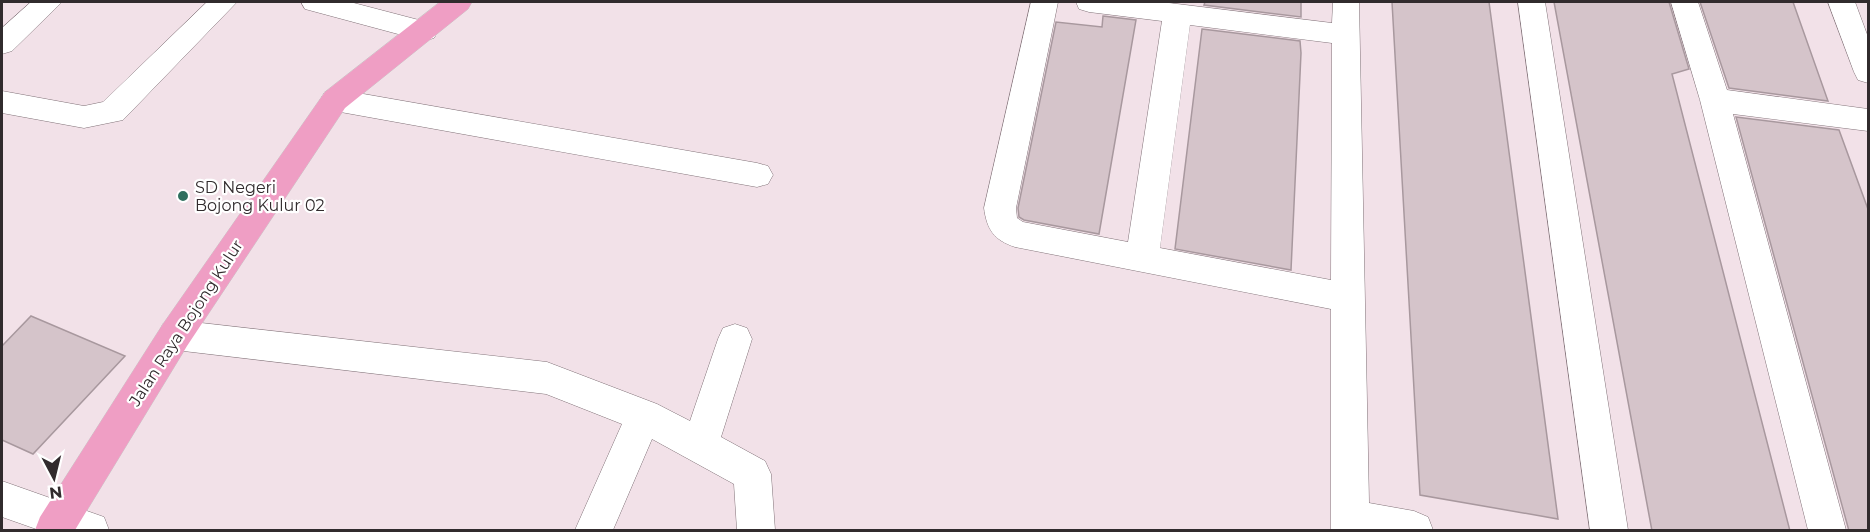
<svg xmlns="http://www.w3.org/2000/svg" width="1870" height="532" font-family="Montserrat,sans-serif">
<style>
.building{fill:#d5c4ca;stroke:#a8989e;stroke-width:1.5}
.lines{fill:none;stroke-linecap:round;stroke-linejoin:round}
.minor-casing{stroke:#817278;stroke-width:1}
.major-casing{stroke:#c9c8c8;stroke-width:1}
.minor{fill:#fff;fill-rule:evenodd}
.major{fill:#ef9ec4;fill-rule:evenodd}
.poi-dot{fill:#2f6f5e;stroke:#fff;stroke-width:2}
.labels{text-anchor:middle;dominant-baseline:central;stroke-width:4.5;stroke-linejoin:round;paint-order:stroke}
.poi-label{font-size:16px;fill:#312b2d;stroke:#fff;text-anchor:start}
.street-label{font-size:16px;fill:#312b2d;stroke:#fff}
</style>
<rect width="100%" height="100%" fill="#f2e1e8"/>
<g class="building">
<path d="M 1205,2 L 1301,2 L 1301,17 L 1204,5 Z"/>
<path d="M 1392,2 L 1489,2 L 1558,519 L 1420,495 Z"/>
<path d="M 1554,2 L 1669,2 L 1689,69 L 1672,74 L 1790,531 L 1652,531 Z"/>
<path d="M 1700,2 L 1793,2 L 1828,101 L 1729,88 Z"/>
<path d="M 1103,16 L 1136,20 L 1099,234 L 1024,220 L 1019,217 L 1018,208 L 1056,22 L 1102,27 Z"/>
<path d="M 1202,29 L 1300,41 L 1301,53 L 1291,270 L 1175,249 Z"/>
<path d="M 1736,117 L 1839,130 L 1869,212 L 1869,531 L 1849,531 Z"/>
<path d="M 31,316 L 125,356 L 33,454 L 2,440 L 2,346 Z"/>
</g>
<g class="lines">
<defs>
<g id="minor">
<path d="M 31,2 L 62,2 L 12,51 L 2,54 L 2,28 Z"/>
<path d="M 207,2 L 237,2 L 123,120 L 84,128 L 2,113 L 2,91 L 84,106 L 103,102 Z"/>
<path d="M 301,2 L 350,2 L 434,24 L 438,31 L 434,38 L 424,41 L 305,9 Z"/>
<path d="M 1031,2 L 1058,2 L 1016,208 L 1017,218 L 1023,222 L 1128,242 L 1162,21 L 1089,12 L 1079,9 L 1076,2 L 1161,2 L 1332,23 L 1333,2 L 1359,2 L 1369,503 L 1414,511 L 1428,517 L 1433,530 L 1331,530 L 1331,309 L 1015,247 C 994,240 987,230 984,208 ZM 1190,25 L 1332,43 L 1331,280 L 1160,248 Z"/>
<path d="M 1518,2 L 1545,2 L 1628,530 L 1590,530 Z"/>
<path d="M 1671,2 L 1698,2 L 1727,90 L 1868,109 L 1868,131 L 1733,114 L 1846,530 L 1808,530 L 1700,100 Z"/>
<path d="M 1828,2 L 1855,2 L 1868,37 L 1868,83 L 1858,80 L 1854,72 Z"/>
<path d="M 335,89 L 757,163 L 768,166 L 773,175 L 768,184 L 757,187 L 335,111 L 325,108 L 320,100 L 325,92 Z"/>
<path d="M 175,320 L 547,362 L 657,404 L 690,421 L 718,339 L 723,328 L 735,324 L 747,328 L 752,339 L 721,437 L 765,461 L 771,474 L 775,530 L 737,530 L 734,484 L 652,439 L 613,530 L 575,530 L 622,424 L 546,394 L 175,350 L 163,346 L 158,335 L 163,324 Z"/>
<path d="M 2,481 L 104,517 L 109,530 L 39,530 L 2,517 Z"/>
</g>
<path id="major" d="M 440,2 L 472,2 L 468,9 L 345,108 L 187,346 L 75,530 L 35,530 L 40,517 L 163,324 L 325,92 Z"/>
</defs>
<use href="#minor" class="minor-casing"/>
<use href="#major" class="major-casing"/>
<use href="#minor" class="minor"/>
<use href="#major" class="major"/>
</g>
<circle class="poi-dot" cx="183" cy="196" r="6"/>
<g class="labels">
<g class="poi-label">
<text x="195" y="187">SD Negeri<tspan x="195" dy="18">Bojong Kulur 02</tspan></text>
</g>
<g class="street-label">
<text transform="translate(186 323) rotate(-57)">Jalan Raya Bojong Kulur</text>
</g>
</g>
<rect width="1870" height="532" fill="none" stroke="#312b2d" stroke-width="6"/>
<g transform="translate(54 478) rotate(173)" stroke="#ffffff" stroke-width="4.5" paint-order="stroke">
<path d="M0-4.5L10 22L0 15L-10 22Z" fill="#312b2d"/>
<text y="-9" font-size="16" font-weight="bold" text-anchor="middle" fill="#312b2d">N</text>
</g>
</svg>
